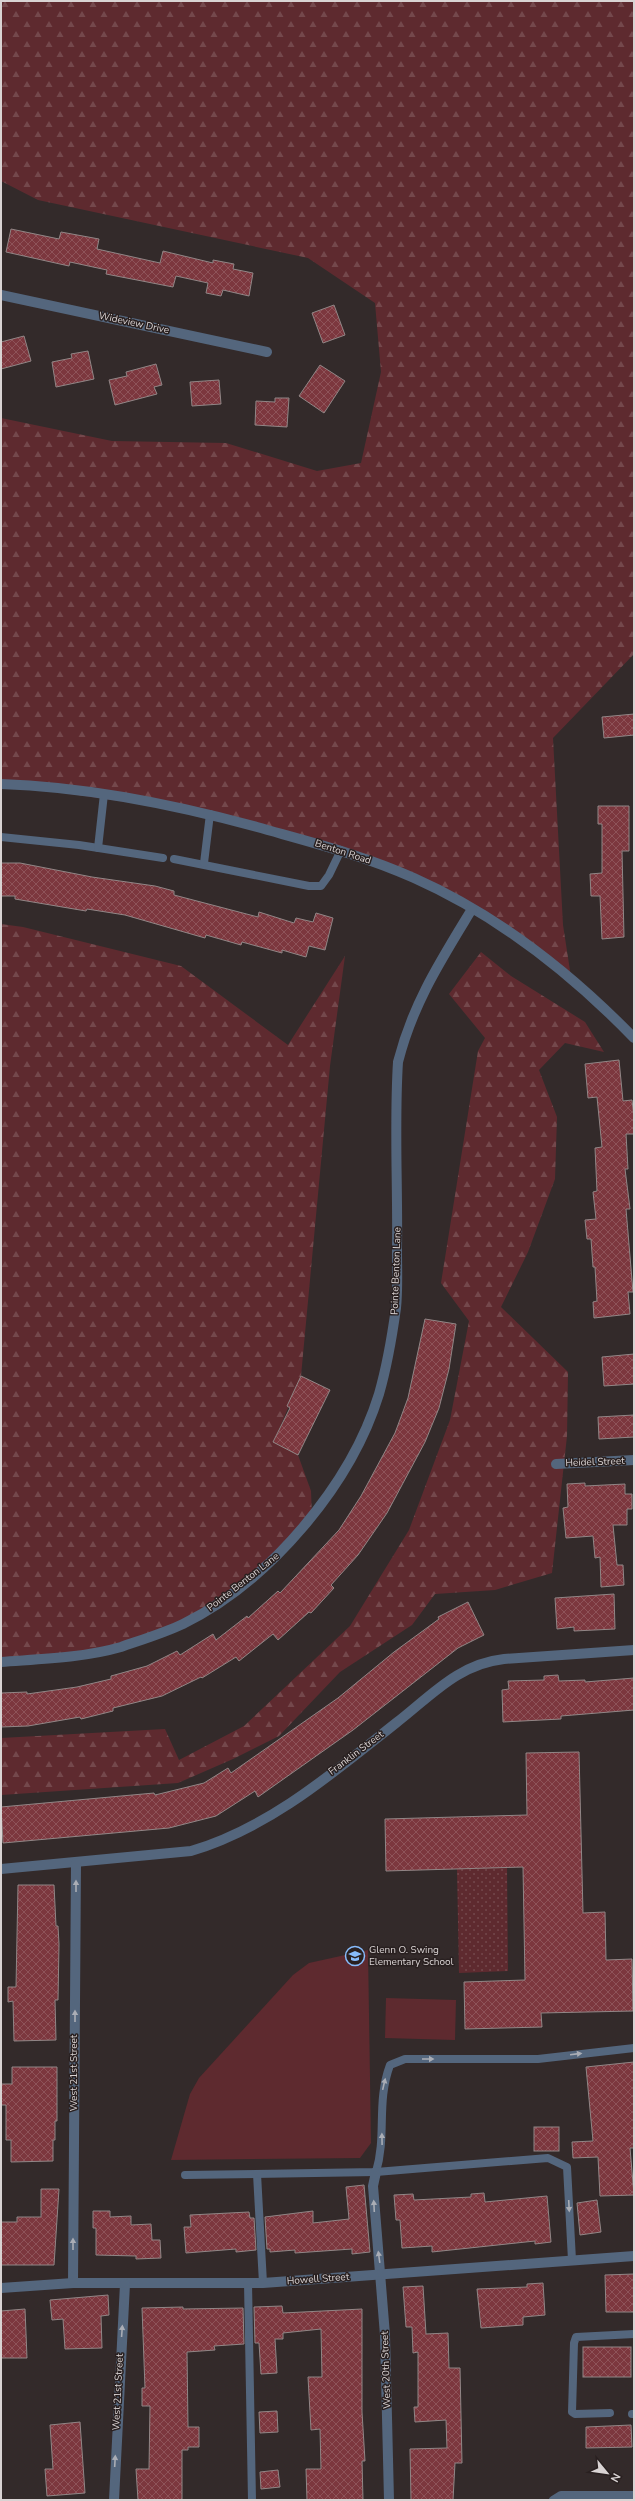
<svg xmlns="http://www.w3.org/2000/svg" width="635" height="2501" font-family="'Nunito Sans',sans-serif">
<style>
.green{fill:#5e2a2f}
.forest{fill:url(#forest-firs)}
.park{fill:url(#park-dots)}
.building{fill:url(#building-cross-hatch);stroke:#918686}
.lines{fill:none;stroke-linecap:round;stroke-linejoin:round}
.service{stroke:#54667d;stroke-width:8}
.minor{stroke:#54667d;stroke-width:10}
.oneway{fill:#aaadb5}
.labels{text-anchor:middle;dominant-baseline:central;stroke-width:3;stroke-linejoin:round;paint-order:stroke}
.street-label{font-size:10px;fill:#d9d3d3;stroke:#292020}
.poi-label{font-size:10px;fill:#d9d3d3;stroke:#292020;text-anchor:start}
</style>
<defs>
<pattern id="forest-firs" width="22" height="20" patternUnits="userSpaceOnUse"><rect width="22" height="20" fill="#5e2a2f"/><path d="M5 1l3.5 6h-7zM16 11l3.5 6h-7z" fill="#74484c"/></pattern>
<pattern id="park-dots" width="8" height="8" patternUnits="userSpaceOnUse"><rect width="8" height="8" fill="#5e2a2f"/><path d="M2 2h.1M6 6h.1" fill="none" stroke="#74484c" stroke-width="1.8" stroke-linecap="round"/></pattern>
<pattern id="building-cross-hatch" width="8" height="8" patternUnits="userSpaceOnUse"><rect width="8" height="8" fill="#7c373e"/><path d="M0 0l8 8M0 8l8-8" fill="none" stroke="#8e5359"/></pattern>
</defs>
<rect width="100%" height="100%" fill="#332a2a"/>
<g class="green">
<path d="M 368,1950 L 371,2143 L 360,2158 L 171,2160 L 190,2094 L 199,2078 L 293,1975 L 309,1963 Z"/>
<path d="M 386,1998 L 456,2000 L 455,2040 L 385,2038 Z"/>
</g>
<g class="forest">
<path d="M 1,1 L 634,1 L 634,654 L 553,738 L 563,925 L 571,977 L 531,946 L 414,878 L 210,814 L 1,784 L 1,418 L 112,441 L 226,443 L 317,471 L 361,463 L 381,372 L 375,303 L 308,258 L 38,200 L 1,181 Z"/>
<path d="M 1,924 L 23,927 L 181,966 L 288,1045 L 345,956 L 330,1066 L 301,1376 C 291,1399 284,1420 273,1442 L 298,1455 L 311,1491 L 312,1517 L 282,1551 L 203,1613 L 119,1647 L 1,1662 Z"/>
<path d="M 481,952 L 511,976 L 585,1022 L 604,1052 L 565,1043 L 539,1070 L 557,1117 L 555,1179 L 528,1252 L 501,1307 L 568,1372 L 567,1436 L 552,1573 L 495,1590 L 435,1594 L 412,1625 L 340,1672 L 279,1736 L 233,1759 L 178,1783 L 1,1795 L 1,1738 L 165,1729 L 179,1760 L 244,1726 L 350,1626 L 409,1530 L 450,1420 L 469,1321 L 441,1283 L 478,1051 L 485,1038 L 449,994 Z"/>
</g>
<path class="park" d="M 507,1867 L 508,1971 L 459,1973 L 457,1869 Z"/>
<g class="building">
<path d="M 11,229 L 59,239 L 61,232 L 99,239 L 97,249 L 160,263 L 163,251 L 213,263 L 213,260 L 234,264 L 233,269 L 253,273 L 249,296 L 223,290 L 221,296 L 206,293 L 208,283 L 176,276 L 173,287 L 106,274 L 107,270 L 70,262 L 69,266 L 6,252 Z"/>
<path d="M 334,305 L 345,335 L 323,343 L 312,313 Z"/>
<path d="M 24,336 L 31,361 L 1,369 L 1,342 Z"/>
<path d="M 88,351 L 94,379 L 56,387 L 52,362 L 72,358 L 71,354 Z"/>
<path d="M 156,364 L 162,385 L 154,387 L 157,394 L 115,405 L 109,380 L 127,376 L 126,372 Z"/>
<path d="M 320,365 L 345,381 L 324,413 L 299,396 Z"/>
<path d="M 219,380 L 221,404 L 192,406 L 190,382 Z"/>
<path d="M 275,398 L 289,398 L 287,427 L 255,425 L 256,401 L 275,402 Z"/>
<path d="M 634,714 L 634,735 L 604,738 L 602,717 Z"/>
<path d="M 598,806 L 629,806 L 629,851 L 622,851 L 624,937 L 602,939 L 600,896 L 591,896 L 590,874 L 602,873 L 602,824 L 598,824 Z"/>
<path d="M 1,863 L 20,863 L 92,877 L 155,886 L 174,891 L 174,895 L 258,917 L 259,912 L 294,923 L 296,918 L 313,922 L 316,913 L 333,918 L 325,950 L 309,946 L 306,957 L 282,950 L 282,953 L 242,942 L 241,945 L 206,935 L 205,938 L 125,915 L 87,909 L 86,911 L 15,899 L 15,896 L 1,896 Z"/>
<path d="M 619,1060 L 623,1101 L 632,1100 L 634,1117 L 634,1134 L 626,1134 L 628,1169 L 625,1169 L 630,1209 L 626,1209 L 633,1292 L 628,1292 L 630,1314 L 594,1318 L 593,1302 L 597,1301 L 595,1267 L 593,1267 L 591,1239 L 587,1239 L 585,1220 L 596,1219 L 593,1192 L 597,1191 L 595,1148 L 602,1147 L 597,1097 L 588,1098 L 585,1064 Z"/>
<path d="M 425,1319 L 456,1324 L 449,1369 L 439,1408 L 425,1442 L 387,1513 L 358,1555 L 331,1585 L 334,1588 L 311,1613 L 309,1612 L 278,1640 L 273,1634 L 239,1661 L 236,1657 L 202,1678 L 201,1677 L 162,1696 L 113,1708 L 113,1711 L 81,1719 L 80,1717 L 28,1726 L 1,1727 L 1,1693 L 27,1692 L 27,1694 L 77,1687 L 111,1679 L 111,1676 L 147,1666 L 177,1651 L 180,1655 L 213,1634 L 216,1640 L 247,1616 L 248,1618 L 278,1591 L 280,1593 L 339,1530 L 361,1496 L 395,1433 L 408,1398 Z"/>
<path d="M 634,1354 L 634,1384 L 604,1386 L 602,1357 Z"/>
<path d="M 301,1376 L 330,1390 L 298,1455 L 273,1442 L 290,1408 L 287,1406 Z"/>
<path d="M 634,1415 L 634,1437 L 599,1439 L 598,1417 Z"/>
<path d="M 585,1483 L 585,1486 L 625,1484 L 625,1494 L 632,1494 L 632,1509 L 627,1509 L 627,1525 L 613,1525 L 617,1565 L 623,1565 L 624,1585 L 601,1587 L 600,1557 L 595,1558 L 593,1536 L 566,1538 L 563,1508 L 568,1507 L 567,1484 Z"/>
<path d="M 614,1594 L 615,1629 L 574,1631 L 574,1627 L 557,1629 L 555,1598 Z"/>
<path d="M 468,1602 L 484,1635 L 458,1648 L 353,1730 L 258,1797 L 255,1791 L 216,1816 L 169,1828 L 3,1843 L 1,1807 L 154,1793 L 155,1795 L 204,1783 L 228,1768 L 231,1773 L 338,1698 L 394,1652 L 439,1619 L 438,1617 Z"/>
<path d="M 558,1675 L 559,1681 L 585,1680 L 585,1682 L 634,1678 L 634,1710 L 561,1716 L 561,1719 L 503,1722 L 502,1690 L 509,1689 L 508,1681 L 544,1680 L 544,1676 Z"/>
<path d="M 579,1752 L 583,1913 L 605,1912 L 606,1960 L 632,1959 L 633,2011 L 541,2013 L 542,2027 L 465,2029 L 464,1982 L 525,1980 L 523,1867 L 386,1871 L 385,1819 L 527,1815 L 526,1753 Z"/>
<path d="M 18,1885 L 54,1885 L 56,1926 L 58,1926 L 59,1944 L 58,2000 L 55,2000 L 56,2040 L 14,2041 L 13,2001 L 8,2002 L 8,1987 L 16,1987 Z"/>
<path d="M 634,2062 L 634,2148 L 630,2148 L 634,2195 L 600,2196 L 598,2157 L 573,2158 L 572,2142 L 593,2141 L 586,2067 Z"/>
<path d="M 12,2067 L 57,2067 L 57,2121 L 55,2121 L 55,2140 L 53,2140 L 53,2161 L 11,2162 L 11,2140 L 6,2140 L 6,2105 L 1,2105 L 1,2084 L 12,2084 Z"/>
<rect x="534" y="2127" width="25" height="24"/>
<path d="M 364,2185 L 370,2252 L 352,2254 L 352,2249 L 295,2253 L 295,2250 L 270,2252 L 270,2249 L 267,2249 L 265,2217 L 313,2211 L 313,2223 L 349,2219 L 346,2187 Z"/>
<path d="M 41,2189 L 59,2189 L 54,2265 L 1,2265 L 1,2222 L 17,2222 L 17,2217 L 41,2217 Z"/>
<path d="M 484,2193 L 485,2202 L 547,2196 L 551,2242 L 535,2244 L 535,2241 L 432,2252 L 432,2246 L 402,2248 L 400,2220 L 396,2220 L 394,2195 L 413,2194 L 414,2200 L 471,2197 L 471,2194 Z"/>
<path d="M 597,2200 L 601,2232 L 580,2235 L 577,2203 Z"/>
<path d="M 93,2211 L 110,2211 L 110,2217 L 131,2216 L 131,2225 L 151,2224 L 152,2240 L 160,2240 L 161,2258 L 136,2259 L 136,2256 L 96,2255 L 96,2228 L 93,2228 Z"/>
<path d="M 249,2212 L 250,2218 L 254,2218 L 256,2250 L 236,2252 L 236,2249 L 186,2253 L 184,2227 L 191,2227 L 190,2215 Z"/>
<path d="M 634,2274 L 634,2312 L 606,2312 L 605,2275 Z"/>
<path d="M 543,2283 L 545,2315 L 523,2317 L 523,2325 L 481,2328 L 477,2289 L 527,2287 L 527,2284 Z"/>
<path d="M 423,2286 L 426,2334 L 448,2333 L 449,2368 L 460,2368 L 462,2463 L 455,2463 L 453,2500 L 411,2500 L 410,2449 L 447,2448 L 446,2420 L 415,2422 L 414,2407 L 418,2407 L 418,2352 L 413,2353 L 412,2327 L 406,2327 L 403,2287 Z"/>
<path d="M 108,2295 L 109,2315 L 101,2316 L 102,2348 L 65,2349 L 63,2319 L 52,2320 L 50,2300 Z"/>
<path d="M 282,2306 L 283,2313 L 362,2309 L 362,2412 L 365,2461 L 362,2461 L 363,2500 L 307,2500 L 306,2469 L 321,2469 L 320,2429 L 311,2430 L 308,2377 L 322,2377 L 321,2329 L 283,2333 L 283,2339 L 275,2339 L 277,2373 L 261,2374 L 259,2343 L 255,2343 L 254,2307 Z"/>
<path d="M 183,2307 L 183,2309 L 243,2308 L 244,2344 L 214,2346 L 215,2350 L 187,2352 L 188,2427 L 199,2427 L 199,2447 L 188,2447 L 188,2450 L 182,2450 L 182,2500 L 138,2500 L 136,2469 L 149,2469 L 150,2406 L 142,2406 L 142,2388 L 145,2388 L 142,2308 Z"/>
<path d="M 25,2309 L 27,2358 L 1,2358 L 1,2311 Z"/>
<rect x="583" y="2347" width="48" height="30"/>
<path d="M 277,2411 L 278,2432 L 260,2433 L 259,2412 Z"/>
<path d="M 80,2422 L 85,2493 L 47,2496 L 45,2469 L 53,2469 L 50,2425 Z"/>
<path d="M 631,2425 L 632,2447 L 586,2448 L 586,2427 Z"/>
<path d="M 278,2470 L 280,2487 L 261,2489 L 260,2472 Z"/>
</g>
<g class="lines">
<g class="service">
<path d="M 1,837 L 79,845 L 163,858"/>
<path d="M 98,848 L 104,794"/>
<path d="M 174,859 L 309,886 L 321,886 L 329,875 L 341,850"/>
<path d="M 204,863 L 210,814"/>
<path d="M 376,2172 C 387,2135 376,2103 390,2065 L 405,2059 L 538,2059 L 634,2048"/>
<path d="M 257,2174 L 263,2283"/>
<path d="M 185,2175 L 376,2172 L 548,2158 L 567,2167 L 572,2260"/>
<path d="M 248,2283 L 252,2500"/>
<path d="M 610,2413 L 575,2414 L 572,2412 L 574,2343 L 576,2337 L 634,2334"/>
<path d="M 632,2414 L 634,2414"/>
<path d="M 553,2500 L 561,2495 L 634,2495"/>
</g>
<g class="minor">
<path d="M 1,295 L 267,352"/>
<path d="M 1,784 C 88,787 173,804 257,827 C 310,842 363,855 414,878 C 497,915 571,973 634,1038"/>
<path d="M 556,1464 L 634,1460"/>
<path d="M 1,1662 C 40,1659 83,1658 121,1647 C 141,1640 164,1633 183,1624 C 269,1582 351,1485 379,1394 C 387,1366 392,1337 396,1308 C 398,1289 397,1269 397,1250 C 398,1187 394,1124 398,1062 C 413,1003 441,960 472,909"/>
<path d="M 1,1869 L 191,1851 C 269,1828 333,1773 396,1723 C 431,1696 458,1664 504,1659 L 634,1650"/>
<path d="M 376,2172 L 373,2186 L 385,2335 L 389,2500"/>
<path d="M 73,2283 L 76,1863"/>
<path d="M 1,2288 L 73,2283 L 263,2283 L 634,2256"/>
<path d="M 114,2500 L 125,2284"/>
</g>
</g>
<defs><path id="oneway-solid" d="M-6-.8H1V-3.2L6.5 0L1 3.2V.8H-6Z"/></defs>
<g class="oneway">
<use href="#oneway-solid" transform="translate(76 1886) rotate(-90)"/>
<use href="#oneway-solid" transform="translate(75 2016) rotate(-90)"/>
<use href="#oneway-solid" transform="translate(576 2054) rotate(-7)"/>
<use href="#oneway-solid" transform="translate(428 2059)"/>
<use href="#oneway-solid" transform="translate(384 2084) rotate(-77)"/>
<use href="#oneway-solid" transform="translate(382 2139) rotate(-91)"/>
<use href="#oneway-solid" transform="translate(374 2206) rotate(-93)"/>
<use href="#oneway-solid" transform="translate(569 2206) rotate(87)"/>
<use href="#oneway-solid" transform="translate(73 2244) rotate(-90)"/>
<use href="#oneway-solid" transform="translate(379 2257) rotate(-98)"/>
<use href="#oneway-solid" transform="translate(122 2331) rotate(-86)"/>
<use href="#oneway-solid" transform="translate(115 2461) rotate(-87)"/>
</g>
<defs>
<symbol id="school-ring" viewBox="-11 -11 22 22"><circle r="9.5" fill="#292020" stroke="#87bbfb" stroke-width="1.5"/><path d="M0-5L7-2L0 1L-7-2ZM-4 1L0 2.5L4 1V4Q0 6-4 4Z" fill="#87bbfb"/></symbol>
</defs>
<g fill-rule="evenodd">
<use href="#school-ring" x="344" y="1945" width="22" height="22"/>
</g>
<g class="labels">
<g class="street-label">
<text transform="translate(134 323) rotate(12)">Wideview Drive</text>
<text transform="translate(343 852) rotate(18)">Benton Road</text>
<text transform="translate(396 1271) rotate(-88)">Pointe Benton Lane</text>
<text transform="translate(595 1462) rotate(-2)">Heidel Street</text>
<text transform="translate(243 1582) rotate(-38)">Pointe Benton Lane</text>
<text transform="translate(356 1753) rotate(-37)">Franklin Street</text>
<text transform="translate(74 2073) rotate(-90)">West 21st Street</text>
<text transform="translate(318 2279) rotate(-4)">Howell Street</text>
<text transform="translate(386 2370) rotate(-92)">West 20th Street</text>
<text transform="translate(118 2392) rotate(-87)">West 21st Street</text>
</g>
<g class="poi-label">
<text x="369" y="1950">Glenn O. Swing<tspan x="369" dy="12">Elementary School</tspan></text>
</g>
</g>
<rect width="635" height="2501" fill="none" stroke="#d9d3d3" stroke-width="4"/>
<g transform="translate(607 2473) rotate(119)" stroke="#292020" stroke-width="3" paint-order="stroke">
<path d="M0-3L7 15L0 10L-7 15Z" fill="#d9d3d3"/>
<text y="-6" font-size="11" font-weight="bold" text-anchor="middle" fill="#d9d3d3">N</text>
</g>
</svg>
